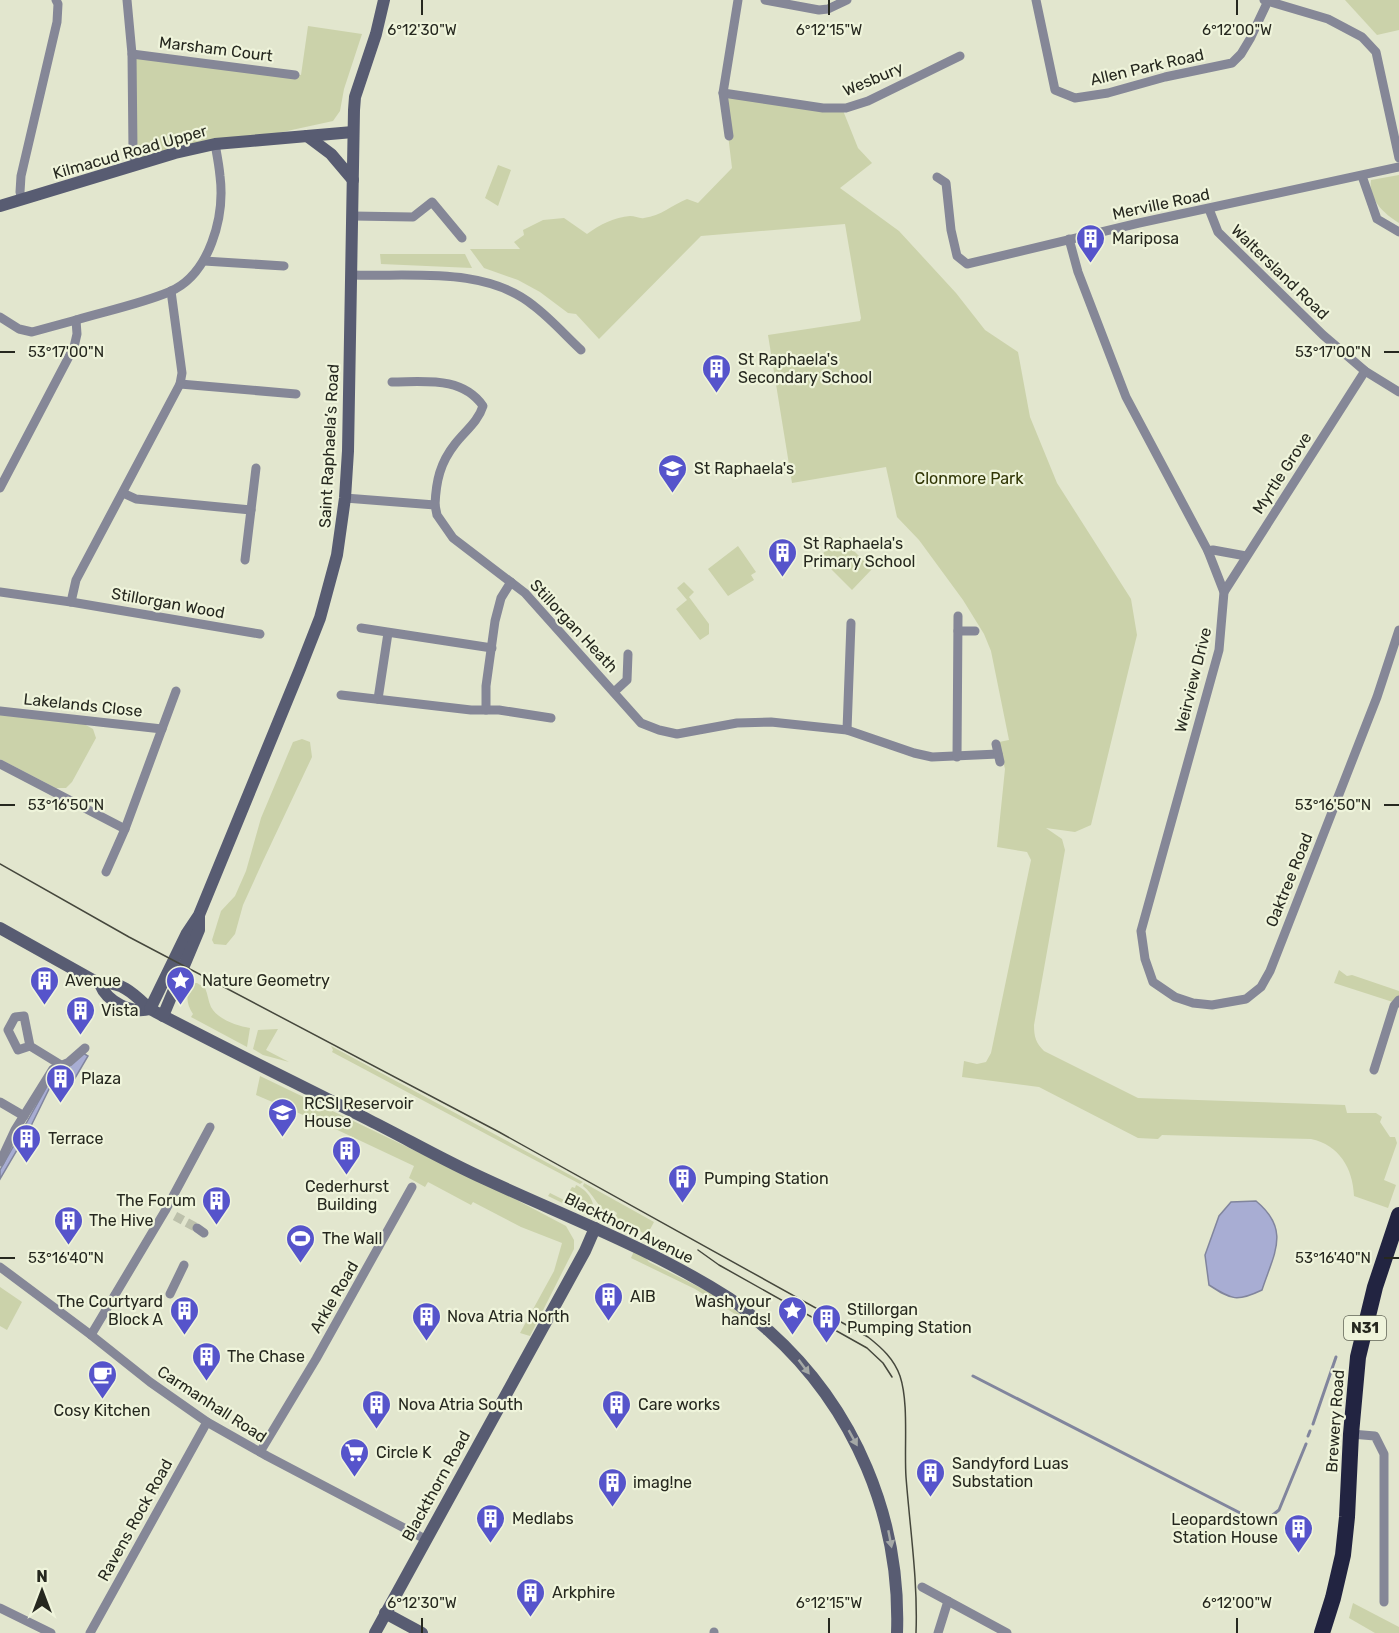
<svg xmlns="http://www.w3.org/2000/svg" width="1399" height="1633" font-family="Rubik,sans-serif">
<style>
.green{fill:#cbd2aa}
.water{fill:#a8add3;stroke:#81859d;stroke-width:1.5}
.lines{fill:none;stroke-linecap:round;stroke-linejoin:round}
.stream{stroke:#81859d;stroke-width:3}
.street-tunnel{stroke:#bcc0ab;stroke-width:9;stroke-dasharray:9 4.5;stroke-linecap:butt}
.street{stroke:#858797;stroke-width:9}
.secondary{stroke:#585c72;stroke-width:12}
.highway{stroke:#222441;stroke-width:16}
.tram{stroke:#45473c;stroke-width:1.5}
.oneway{fill:#a4a8a6}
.ticks{fill:none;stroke:#26281f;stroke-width:2}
.labels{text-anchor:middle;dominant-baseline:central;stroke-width:4.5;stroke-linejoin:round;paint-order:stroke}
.shield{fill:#eff4db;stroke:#626557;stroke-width:1.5}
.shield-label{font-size:15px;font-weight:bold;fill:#26281f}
.street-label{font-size:16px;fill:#26281f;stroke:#eff4db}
.poi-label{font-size:16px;fill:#26281f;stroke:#eff4db;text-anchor:start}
.park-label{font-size:16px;fill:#303504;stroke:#eff4db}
.ticks-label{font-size:15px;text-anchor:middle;fill:#26281f;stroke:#eff4db;stroke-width:4.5;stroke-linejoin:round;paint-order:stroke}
</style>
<rect width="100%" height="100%" fill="#e2e6ce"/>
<g class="green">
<path d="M 1345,0 L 1399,0 L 1399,30 L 1377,35 Z"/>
<path d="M 308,26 L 362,34 L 344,89 L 340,111 L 333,121 L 136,164 L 132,54 L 301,75 Z"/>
<path d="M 723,93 L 842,108 L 858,148 L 872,163 L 840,188 L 899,231 L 956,293 L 985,330 L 1018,352 L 1030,417 L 1057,483 L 1131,599 L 1137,635 L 1091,825 L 1075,832 L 1046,828 L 1062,839 L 1065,850 L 1034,1025 C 1034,1037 1036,1043 1044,1051 L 1138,1098 L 1345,1105 L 1347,1113 L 1376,1113 L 1382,1117 L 1380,1122 L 1390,1137 L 1395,1137 L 1397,1143 L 1384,1180 L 1396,1185 L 1388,1208 L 1354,1196 C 1353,1168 1339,1145 1311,1139 L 1162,1135 L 1158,1139 L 1138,1138 L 1039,1087 L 962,1077 L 964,1061 L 977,1064 L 986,1062 L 991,1053 L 1031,860 L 1027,852 L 997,847 L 1005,769 L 999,742 L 1009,740 L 991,651 L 984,634 L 963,600 L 919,540 L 897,517 L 886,467 L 792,483 L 768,335 L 860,321 L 861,318 L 845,224 L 701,236 L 599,339 L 576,314 L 568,313 L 540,292 L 518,280 L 484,268 L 470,249 L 520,249 L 514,242 L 524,235 L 523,230 L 543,220 L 564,218 L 587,234 C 599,225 615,217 630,216 C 635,216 640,219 644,218 C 661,216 672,205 687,199 L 698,203 L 732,168 Z"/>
<path d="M 498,165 L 511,170 L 498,206 L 485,198 Z"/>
<path d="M 1399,175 L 1399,223 C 1384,214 1368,199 1371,180 Z"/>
<path d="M 380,254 L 465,254 L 472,268 L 381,264 Z"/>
<path d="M 840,537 L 872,569 L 852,590 L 819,557 Z"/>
<path d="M 738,546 L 756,572 L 751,575 L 754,580 L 728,596 L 708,569 Z"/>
<path d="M 684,582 L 694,592 L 689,597 L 709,624 L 709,634 L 700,640 L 676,609 L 687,600 L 677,588 Z"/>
<path d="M 0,715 L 84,724 L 93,729 L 96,738 L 72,782 L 66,788 L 56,788 L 0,759 Z"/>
<path d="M 302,739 L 310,742 L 312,757 L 263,861 L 243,905 L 235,934 L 226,945 L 214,944 L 212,940 L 221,911 L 235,896 L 246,871 L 261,818 L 293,742 Z"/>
<path d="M 1339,970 L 1347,976 L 1352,975 L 1399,991 L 1399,1004 L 1334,983 Z"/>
<path d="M 193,983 L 197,983 L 205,988 C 208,994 208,1001 211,1007 C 217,1019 237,1026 250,1028 L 247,1047 L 191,1017 L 193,1014 C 186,1004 185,992 193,983 Z"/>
<path d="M 278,1029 L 266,1050 L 289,1062 L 263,1055 L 253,1049 L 258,1030 Z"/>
<path d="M 331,1046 L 583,1182 L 580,1184 L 332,1052 L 333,1050 Z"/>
<path d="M 260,1076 L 511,1197 L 566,1226 L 574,1240 L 574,1249 L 530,1336 L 520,1333 L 554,1271 L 562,1243 L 521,1227 L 473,1202 L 471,1205 L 428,1182 L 425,1187 L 409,1178 L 414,1166 L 329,1126 L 256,1095 Z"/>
<path d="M 584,1183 L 654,1222 L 647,1235 L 615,1218 L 617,1213 L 613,1210 L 610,1214 C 597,1208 594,1194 583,1186 Z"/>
<path d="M 576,1185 C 587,1190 596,1201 593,1214 L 619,1224 L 616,1229 L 548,1196 L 550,1193 L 564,1200 L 572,1187 L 575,1188 Z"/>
<path d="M 634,1251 L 642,1254 L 649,1262 L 711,1293 L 742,1315 L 743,1319 L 695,1289 L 631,1258 Z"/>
<path d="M 0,1287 L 22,1302 L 7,1330 L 0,1326 Z"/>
<path d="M 1353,1603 L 1399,1627 L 1399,1633 L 1375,1633 L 1349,1618 Z"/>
</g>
<g class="water">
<path d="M 83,1053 L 88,1056 L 71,1085 L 58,1077 L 53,1081 L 30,1128 L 0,1179 L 0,1170 L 55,1072 L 61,1074 Z"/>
<path d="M 1256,1201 C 1291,1230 1274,1253 1262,1290 C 1237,1302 1232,1300 1209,1285 L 1205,1255 L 1219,1216 L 1231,1202 Z"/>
</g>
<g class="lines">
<g class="stream">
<path d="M 973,1376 L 1250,1518 L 1269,1518 L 1279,1510 L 1306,1444"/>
<path d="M 1313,1424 L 1336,1357"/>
<path d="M 1308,1436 L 1310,1431"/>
</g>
<path class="street-tunnel" d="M 175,1216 L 197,1228"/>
<g class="street">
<path d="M 127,0 L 132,54 L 133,151 L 136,165"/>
<path d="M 765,0 L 819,10 L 828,9 L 847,0"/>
<path d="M 1036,0 L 1055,90 L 1075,98 L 1108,93 L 1165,77 L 1232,63 L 1241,54 L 1250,39 L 1268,1"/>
<path d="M 1264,0 L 1328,19 L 1362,37 L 1376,52 L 1399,158"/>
<path d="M 132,54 L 295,75"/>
<path d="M 723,93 L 823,108 L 846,108 L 868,101 L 960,56"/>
<path d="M 729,136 L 723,93 L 738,0"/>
<path d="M 1362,176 L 1377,219 L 1399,232"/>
<path d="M 937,177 L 946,183 L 951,230 L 957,256 L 967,264 L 1139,223 L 1399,167"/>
<path d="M 22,200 L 20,192 L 21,176 L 57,22 L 58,4 L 56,0"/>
<path d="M 1209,209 L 1218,232 L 1323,335 L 1365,371 L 1399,392"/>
<path d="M 353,216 L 413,217 L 432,202 L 462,238"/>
<path d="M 1069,239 L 1078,272 L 1126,397 L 1208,551 L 1224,592 L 1219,650 L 1141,931 L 1145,959 L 1153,982 L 1175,997 L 1193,1003 L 1212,1005 L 1246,999 L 1261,987 L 1270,971 L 1377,697 L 1399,630"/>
<path d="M 204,261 L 284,266"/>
<path d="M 352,275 C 411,277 486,266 534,306 C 551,319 565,335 581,350"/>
<path d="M 0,317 L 19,329 L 32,332 L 76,320 L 77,334 L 74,347 L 0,488"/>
<path d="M 76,320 C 106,311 140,304 169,292 C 210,275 225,216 220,176 C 219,165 217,155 215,144"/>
<path d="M 392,382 C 425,382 462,376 483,406 C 478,422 465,431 455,444 C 440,463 436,481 435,505"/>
<path d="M 180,384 L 296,394"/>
<path d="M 123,493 L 136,499 L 251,510"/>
<path d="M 345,498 L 435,505 L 437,515 L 453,538 L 525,593 L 641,723 L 659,730 L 677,734 L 737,723 L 771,722 L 847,730 L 914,753 L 932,757 L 998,754"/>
<path d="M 1208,551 L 1213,550 L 1246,556"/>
<path d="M 245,560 L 256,468"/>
<path d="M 0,592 L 71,602 L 260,634"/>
<path d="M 1224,592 L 1365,371"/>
<path d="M 71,602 L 76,580 L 180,384 L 182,373 L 171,291"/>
<path d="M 361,628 L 492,648"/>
<path d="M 958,631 L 975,631"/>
<path d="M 614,692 L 627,680 L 628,654"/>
<path d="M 341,695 L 471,710 L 499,710 L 551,718"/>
<path d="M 378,699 L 388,633"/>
<path d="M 486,710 L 486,686 L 495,621 L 501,598 L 511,582"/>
<path d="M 0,711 L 162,729"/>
<path d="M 847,730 L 851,623"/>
<path d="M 996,744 L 1000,762"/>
<path d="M 957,757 L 958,616"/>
<path d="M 0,764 L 125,829"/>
<path d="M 106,872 L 125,829 L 176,691"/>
<path d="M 30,1046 L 18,1050 L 8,1030 L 15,1017 L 24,1016 L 30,1046 L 61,1065"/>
<path d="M 1374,1070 L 1394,1006 L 1399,1000"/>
<path d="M 0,1102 L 24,1116"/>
<path d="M 0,1162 L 15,1130 L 53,1069 L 69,1062 L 85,1048"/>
<path d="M 197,1228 L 204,1233"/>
<path d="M 0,1267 L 91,1335 L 150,1382 L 207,1422 L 267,1456 L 425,1539"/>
<path d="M 170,1294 L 184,1265"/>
<path d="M 91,1335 L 165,1211 L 210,1127"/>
<path d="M 1351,1434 L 1375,1436 L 1384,1454 L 1384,1602"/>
<path d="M 260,1452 L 316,1359 L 412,1187"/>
<path d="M 922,1587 L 1007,1633"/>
<path d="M 0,1608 L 51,1633"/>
<path d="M 90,1633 L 207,1422"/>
<path d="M 714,1633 L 714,1632"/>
<path d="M 938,1633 L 948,1601"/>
</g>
<g class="secondary">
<path d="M 307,136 L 331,154 L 353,180"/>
<path d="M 0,206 L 175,153 L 215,144 L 353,132"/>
<path d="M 0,928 L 100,984 C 107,1002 131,1014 150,1009"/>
<path d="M 100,984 C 121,980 135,995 150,1009 C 222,1047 296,1083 369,1120 C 407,1139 445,1161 485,1179 C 567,1217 652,1249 729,1298 C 743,1307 756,1320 769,1331 C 855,1408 901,1518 897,1633"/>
<path d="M 150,1009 L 187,933 L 199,915 L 300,669 L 320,618 L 337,555 L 345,498 L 348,451 L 354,110 L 355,97 L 376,34 L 384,0"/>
<path d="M 163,1016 L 199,930 L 199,916"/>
<path d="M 385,1613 L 422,1633"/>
<path d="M 375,1633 L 585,1251 L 595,1228"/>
</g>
<path class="highway" d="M 1322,1633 L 1333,1598 L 1343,1555 L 1347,1517 L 1351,1434 L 1358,1357 L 1375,1287 L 1399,1215"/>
<g class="tram">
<path d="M 0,864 L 129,937 L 499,1132 L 868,1337 C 882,1348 894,1359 900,1376 C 909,1403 904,1447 906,1477 C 910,1529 918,1581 916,1633"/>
<path d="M 698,1250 L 719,1265 L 867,1348 L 883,1363 L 892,1377"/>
</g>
</g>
<defs><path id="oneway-solid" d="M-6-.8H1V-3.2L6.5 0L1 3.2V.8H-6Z" transform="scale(1.5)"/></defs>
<g class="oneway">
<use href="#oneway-solid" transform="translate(804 1367) rotate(53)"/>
<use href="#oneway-solid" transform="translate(853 1438) rotate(61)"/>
<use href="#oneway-solid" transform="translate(890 1539) rotate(79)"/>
</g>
<path class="ticks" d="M 422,0 L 422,15M 829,0 L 829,15M 1237,0 L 1237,15M 0,352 L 15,352M 1384,352 L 1399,352M 0,805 L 15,805M 1384,805 L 1399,805M 0,1258 L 15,1258M 1384,1258 L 1399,1258M 422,1618 L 422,1633M 829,1618 L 829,1633M 1237,1618 L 1237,1633"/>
<defs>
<symbol id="building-pin" viewBox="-11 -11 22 30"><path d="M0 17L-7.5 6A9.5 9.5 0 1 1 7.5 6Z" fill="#5654cb" stroke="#eff4db"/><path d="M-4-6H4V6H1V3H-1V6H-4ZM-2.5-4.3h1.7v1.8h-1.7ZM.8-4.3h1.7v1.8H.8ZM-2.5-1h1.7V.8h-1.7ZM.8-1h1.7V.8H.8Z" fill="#fff"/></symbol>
<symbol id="school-pin" viewBox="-11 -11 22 30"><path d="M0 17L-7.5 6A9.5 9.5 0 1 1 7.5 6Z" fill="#5654cb" stroke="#eff4db"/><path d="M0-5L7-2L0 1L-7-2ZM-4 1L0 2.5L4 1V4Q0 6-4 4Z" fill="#fff"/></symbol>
<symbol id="sight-pin" viewBox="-11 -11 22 30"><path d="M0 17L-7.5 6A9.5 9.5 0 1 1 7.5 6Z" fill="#5654cb" stroke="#eff4db"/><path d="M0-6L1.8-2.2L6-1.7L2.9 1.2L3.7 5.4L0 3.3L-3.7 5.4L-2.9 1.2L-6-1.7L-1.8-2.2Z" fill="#fff"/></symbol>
<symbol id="university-pin" viewBox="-11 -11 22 30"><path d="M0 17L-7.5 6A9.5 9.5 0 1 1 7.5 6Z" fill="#5654cb" stroke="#eff4db"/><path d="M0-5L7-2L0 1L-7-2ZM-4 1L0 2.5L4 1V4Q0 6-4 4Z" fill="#fff"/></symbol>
<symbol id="stadium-pin" viewBox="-11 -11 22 30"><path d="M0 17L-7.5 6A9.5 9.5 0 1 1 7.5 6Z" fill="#5654cb" stroke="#eff4db"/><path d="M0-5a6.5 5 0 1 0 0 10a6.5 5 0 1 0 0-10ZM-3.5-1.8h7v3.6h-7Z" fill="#fff"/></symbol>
<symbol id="cafe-pin" viewBox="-11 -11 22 30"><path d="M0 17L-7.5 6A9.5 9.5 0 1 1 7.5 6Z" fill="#5654cb" stroke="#eff4db"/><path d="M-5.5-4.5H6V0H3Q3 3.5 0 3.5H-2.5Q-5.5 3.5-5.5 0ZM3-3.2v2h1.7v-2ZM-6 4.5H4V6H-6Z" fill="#fff"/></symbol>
<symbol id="supermarket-pin" viewBox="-11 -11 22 30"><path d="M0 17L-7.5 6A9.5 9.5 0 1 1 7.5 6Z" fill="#5654cb" stroke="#eff4db"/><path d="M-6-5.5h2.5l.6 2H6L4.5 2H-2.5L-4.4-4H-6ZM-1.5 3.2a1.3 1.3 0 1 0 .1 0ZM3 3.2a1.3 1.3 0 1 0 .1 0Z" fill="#fff"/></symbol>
</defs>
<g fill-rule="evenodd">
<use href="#building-pin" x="1074" y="222" width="33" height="45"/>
<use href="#building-pin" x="700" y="352" width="33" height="45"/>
<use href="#school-pin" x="656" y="452" width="33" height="45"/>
<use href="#building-pin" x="766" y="536" width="33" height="45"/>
<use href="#building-pin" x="28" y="964" width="33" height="45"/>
<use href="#sight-pin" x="164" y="964" width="33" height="45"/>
<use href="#building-pin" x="64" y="994" width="33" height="45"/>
<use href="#building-pin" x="44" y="1062" width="33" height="45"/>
<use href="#university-pin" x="266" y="1096" width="33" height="45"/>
<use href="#building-pin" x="10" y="1122" width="33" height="45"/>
<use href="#building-pin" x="330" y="1134" width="33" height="45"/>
<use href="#building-pin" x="666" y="1162" width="33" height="45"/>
<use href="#building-pin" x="200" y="1184" width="33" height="45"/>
<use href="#building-pin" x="52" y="1204" width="33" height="45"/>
<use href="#stadium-pin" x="284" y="1222" width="33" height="45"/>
<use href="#building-pin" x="592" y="1280" width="33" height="45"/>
<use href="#building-pin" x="168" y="1294" width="33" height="45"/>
<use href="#sight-pin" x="776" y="1294" width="33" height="45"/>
<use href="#building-pin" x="410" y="1300" width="33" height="45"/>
<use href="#building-pin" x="810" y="1302" width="33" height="45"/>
<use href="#building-pin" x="190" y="1340" width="33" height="45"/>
<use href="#cafe-pin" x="86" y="1358" width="33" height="45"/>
<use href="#building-pin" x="360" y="1388" width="33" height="45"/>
<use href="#building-pin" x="600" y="1388" width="33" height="45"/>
<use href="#supermarket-pin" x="338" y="1436" width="33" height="45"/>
<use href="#building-pin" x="914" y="1456" width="33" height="45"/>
<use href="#building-pin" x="596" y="1466" width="33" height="45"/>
<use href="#building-pin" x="474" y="1502" width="33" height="45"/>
<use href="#building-pin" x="1282" y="1512" width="33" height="45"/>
<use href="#building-pin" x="514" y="1576" width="33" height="45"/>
</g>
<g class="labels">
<rect class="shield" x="1344" y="1316" width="42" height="24" rx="4.5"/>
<g class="shield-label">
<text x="1365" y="1328">N31</text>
</g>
<g class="street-label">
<text transform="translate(216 49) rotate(7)">Marsham Court</text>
<text transform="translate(1147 67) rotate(-13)">Allen Park Road</text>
<text transform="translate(873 79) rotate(-23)">Wesbury</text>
<text transform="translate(130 152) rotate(-16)">Kilmacud Road Upper</text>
<text transform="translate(1161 204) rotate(-12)">Merville Road</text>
<text transform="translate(1280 272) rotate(44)">Waltersland Road</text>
<text transform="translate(329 446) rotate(-87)">Saint Raphaela’s Road</text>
<text transform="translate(1282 473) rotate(-57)">Myrtle Grove</text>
<text transform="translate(168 603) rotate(10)">Stillorgan Wood</text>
<text transform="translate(574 626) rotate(47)">Stillorgan Heath</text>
<text transform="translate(1193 680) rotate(-76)">Weirview Drive</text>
<text transform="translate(83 705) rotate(6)">Lakelands Close</text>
<text transform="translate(1289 880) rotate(-68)">Oaktree Road</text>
<text transform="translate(629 1228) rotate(26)">Blackthorn Avenue</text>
<text transform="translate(334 1297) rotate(-60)">Arkle Road</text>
<text transform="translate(212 1404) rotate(33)">Carmanhall Road</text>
<text transform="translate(1335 1421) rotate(-86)">Brewery Road</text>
<text transform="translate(436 1486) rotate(-61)">Blackthorn Road</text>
<text transform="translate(135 1520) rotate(-61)">Ravens Rock Road</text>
</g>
<g class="poi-label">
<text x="1112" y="238">Mariposa</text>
<text x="738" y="359">St Raphaela's<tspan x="738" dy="18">Secondary School</tspan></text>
<text x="694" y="468">St Raphaela's</text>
<text x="803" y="543">St Raphaela's<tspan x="803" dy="18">Primary School</tspan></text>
<text x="65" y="980">Avenue</text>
<text x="202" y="980">Nature Geometry</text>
<text x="101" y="1010">Vista</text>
<text x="81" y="1078">Plaza</text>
<text x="304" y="1103">RCSI Reservoir<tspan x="304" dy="18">House</tspan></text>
<text x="48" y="1138">Terrace</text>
<text x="704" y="1178">Pumping Station</text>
<text x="347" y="1186" text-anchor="middle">Cederhurst<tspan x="347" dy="18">Building</tspan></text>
<text x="196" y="1200" text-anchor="end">The Forum</text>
<text x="89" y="1220">The Hive</text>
<text x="322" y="1238">The Wall</text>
<text x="630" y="1296">AIB</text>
<text x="163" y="1301" text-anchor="end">The Courtyard<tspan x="163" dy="18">Block A</tspan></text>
<text x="771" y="1301" text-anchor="end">Wash your<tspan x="771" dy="18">hands!</tspan></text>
<text x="847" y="1309">Stillorgan<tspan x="847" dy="18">Pumping Station</tspan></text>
<text x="447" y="1316">Nova Atria North</text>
<text x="227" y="1356">The Chase</text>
<text x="398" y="1404">Nova Atria South</text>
<text x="638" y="1404">Care works</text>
<text x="102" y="1410" text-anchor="middle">Cosy Kitchen</text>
<text x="376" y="1452">Circle K</text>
<text x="952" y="1463">Sandyford Luas<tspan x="952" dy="18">Substation</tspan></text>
<text x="633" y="1482">imag!ne</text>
<text x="512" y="1518">Medlabs</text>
<text x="1278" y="1519" text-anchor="end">Leopardstown<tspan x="1278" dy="18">Station House</tspan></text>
<text x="552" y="1592">Arkphire</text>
</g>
<g class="park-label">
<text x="969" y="478">Clonmore Park</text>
</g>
</g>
<g class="ticks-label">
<text x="422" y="35">6°12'30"W</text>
<text x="829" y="35">6°12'15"W</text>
<text x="1237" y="35">6°12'00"W</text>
<text x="66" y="357">53°17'00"N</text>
<text x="1333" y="357">53°17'00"N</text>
<text x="66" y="810">53°16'50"N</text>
<text x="1333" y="810">53°16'50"N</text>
<text x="66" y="1263">53°16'40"N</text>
<text x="1333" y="1263">53°16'40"N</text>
<text x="422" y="1608">6°12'30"W</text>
<text x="829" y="1608">6°12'15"W</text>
<text x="1237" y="1608">6°12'00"W</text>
</g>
<g transform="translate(42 1591)" stroke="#eff4db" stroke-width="4.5" paint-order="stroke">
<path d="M0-4.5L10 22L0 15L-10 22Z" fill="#26281f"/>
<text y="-9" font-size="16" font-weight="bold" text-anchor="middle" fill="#26281f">N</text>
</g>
</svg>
